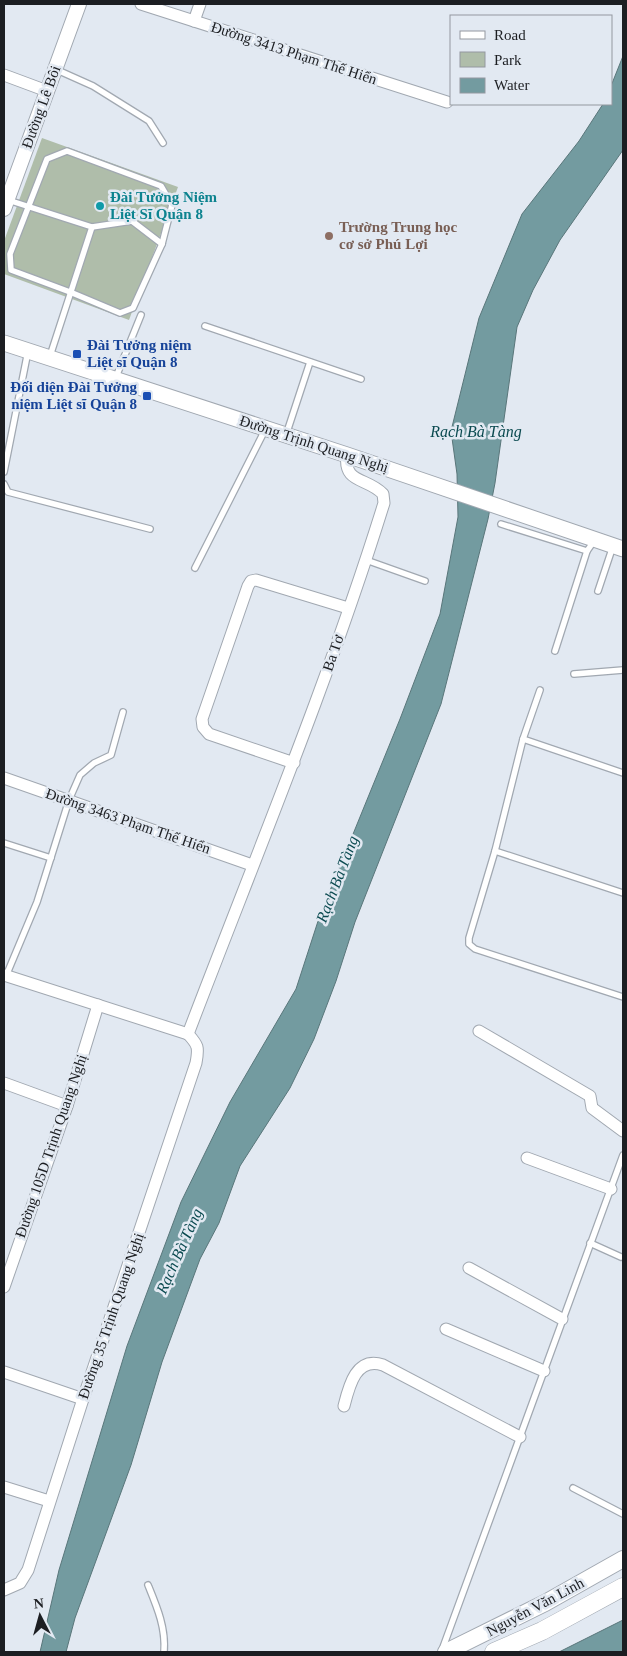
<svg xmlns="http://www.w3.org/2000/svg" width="627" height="1656" font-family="Georgia,serif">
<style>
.green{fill:#afbdaa}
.water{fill:#739ba0;stroke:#59767a}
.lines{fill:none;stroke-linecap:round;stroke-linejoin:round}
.service-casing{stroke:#a1a8b1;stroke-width:8}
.minor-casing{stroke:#a1a8b1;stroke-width:13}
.tertiary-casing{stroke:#a1a8b1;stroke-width:16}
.secondary-casing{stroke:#a1a8b1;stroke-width:17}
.primary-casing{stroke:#a1a8b1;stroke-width:18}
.trunk-casing{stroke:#a1a8b1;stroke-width:19}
.service{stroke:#fff;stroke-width:5.5}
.minor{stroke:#fff;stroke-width:11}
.tertiary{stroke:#fff;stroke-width:14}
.secondary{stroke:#fff;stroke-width:15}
.primary{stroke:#fff;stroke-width:16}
.trunk{stroke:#fff;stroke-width:18}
.culture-dot{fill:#0f9aa8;stroke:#e2e9f2;stroke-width:2}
.education-dot{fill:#8d6e63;stroke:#e2e9f2;stroke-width:2}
.transit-dot{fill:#1a4fb4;stroke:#e2e9f2;stroke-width:2}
.labels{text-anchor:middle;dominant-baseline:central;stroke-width:5;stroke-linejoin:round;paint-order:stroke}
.street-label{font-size:15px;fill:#1c1e22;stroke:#e2e9f2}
.culture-label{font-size:15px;font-weight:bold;fill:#0d838f;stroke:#e2e9f2;text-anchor:start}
.education-label{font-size:15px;font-weight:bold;fill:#785e54;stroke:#e2e9f2;text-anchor:start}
.transit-label{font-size:15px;font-weight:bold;fill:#164399;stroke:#e2e9f2;text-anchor:start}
.water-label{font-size:16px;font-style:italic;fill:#0b4a50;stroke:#e2e9f2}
</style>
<rect width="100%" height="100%" fill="#e2e9f2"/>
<path class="green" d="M 42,138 L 178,187 L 129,320 L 4,274 L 4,241 Z"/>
<g class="water">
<path d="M 623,56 L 623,150 L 560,240 L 533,290 L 517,327 L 495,483 L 488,519 L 441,704 L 355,922 L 336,981 L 314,1039 L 290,1088 L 240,1166 L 219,1223 L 200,1259 L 162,1362 L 131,1465 L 75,1618 L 66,1652 L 40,1652 L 59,1570 L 127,1346 L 181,1202 L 230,1102 L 296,989 L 320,915 L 400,719 L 440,614 L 458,517 L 457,474 L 451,431 L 479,318 L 522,214 L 579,141 L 603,104 L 611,104 L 611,86 Z"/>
<path d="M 623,1620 L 623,1652 L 559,1652 Z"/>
</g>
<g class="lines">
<defs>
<g id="service">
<path d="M 55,69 L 93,86 L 149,121 L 163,143"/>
<path d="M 67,151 L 161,186 L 172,205 L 162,244 L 133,308 L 120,313 L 70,292 L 11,270 L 10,254 L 47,159 Z"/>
<path d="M 8,200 L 92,227 L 50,356"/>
<path d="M 92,227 L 132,221 L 162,244"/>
<path d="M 205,326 L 361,379"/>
<path d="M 116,377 L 141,315"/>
<path d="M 286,435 L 310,362"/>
<path d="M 4,472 L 28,351"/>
<path d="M 4,484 L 8,492 L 150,529"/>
<path d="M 501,524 L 587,551"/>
<path d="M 366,560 L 425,581"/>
<path d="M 195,568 L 265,430"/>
<path d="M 598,591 L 613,546"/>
<path d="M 555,651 L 587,551 L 594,541"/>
<path d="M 574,674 L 623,670"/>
<path d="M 540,690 L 523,739 L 495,851 L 469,938 L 469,944 L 475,949 L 623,997"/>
<path d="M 523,739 L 623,773"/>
<path d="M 4,843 L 51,858"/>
<path d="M 495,851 L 623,893"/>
<path d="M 6,976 L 37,902 L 69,800 L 80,775 L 94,763 L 111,755 L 123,712"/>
<path d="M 590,1243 L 621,1257"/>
<path d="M 573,1488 L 623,1514"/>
<path d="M 148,1585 C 157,1607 166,1628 164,1652"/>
<path d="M 442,1650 L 623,1155"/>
</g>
<g id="minor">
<path d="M 141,4 L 447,102"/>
<path d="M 194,21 L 200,4"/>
<path d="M 4,75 L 47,91"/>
<path d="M 294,763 L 209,734 L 203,727 L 202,719 L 248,586 L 251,581 L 256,580 L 348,608"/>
<path d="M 4,778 L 252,865"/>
<path d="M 4,975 L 188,1034"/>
<path d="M 479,1031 L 590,1096 L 592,1108 L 623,1131"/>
<path d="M 188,1034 C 255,858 328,683 384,503 L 383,494 C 367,477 343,484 347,455"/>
<path d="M 4,1083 L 67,1106"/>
<path d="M 527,1158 L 611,1189"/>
<path d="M 469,1268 L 562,1319"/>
<path d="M 4,1287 L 67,1106 L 98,1005"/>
<path d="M 446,1329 L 544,1371"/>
<path d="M 4,1372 L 83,1399"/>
<path d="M 344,1406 C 349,1386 356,1356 383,1365 L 520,1437"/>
<path d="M 4,1487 L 49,1501"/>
<path d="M 4,1590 L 20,1583 L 28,1570 L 83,1399 L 196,1063 C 199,1047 198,1045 188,1034"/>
</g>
<path id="tertiary" d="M 4,209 L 79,4"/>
<path id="secondary" d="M 4,343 L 347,455 L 623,549"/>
<path id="primary" d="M 446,1652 L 545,1603 L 623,1559"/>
<path id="trunk" d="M 494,1652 L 542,1631 L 623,1587"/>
</defs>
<use href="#service" class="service-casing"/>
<use href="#minor" class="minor-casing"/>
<use href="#tertiary" class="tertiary-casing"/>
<use href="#secondary" class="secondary-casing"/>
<use href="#primary" class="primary-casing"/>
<use href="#trunk" class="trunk-casing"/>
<use href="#service" class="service"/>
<use href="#minor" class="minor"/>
<use href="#tertiary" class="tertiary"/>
<use href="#secondary" class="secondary"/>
<use href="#primary" class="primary"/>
<use href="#trunk" class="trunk"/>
</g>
<circle class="culture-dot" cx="100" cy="206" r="5"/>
<circle class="education-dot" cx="329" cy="236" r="5"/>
<g class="transit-dot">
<rect x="72" y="349" width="10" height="10" rx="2.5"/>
<rect x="142" y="391" width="10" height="10" rx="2.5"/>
</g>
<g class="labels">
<g class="street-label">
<text transform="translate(294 53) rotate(18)">Đường 3413 Phạm Thế Hiển</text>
<text transform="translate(41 107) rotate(-70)">Đường Lê Bôi</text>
<text transform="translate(314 444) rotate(18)">Đường Trịnh Quang Nghị</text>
<text transform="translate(333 653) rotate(-71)">Ba Tơ</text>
<text transform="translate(128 821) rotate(19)">Đường 3463 Phạm Thế Hiển</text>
<text transform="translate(51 1146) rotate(-71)">Đường 105D Trịnh Quang Nghị</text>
<text transform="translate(111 1316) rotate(-71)">Đường 35 Trịnh Quang Nghị</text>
<text transform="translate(535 1607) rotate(-28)">Nguyễn Văn Linh</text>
</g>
<g class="culture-label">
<text x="110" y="197">Đài Tưởng Niệm<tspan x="110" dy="17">Liệt Sĩ Quận 8</tspan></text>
</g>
<g class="education-label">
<text x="339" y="227">Trường Trung học<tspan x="339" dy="17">cơ sở Phú Lợi</tspan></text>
</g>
<g class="transit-label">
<text x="87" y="345">Đài Tưởng niệm<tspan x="87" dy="17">Liệt sĩ Quận 8</tspan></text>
<text x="137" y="387" text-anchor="end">Đối diện Đài Tưởng<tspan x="137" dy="17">niệm Liệt sĩ Quận 8</tspan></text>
</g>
<g class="water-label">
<text x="476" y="431">Rạch Bà Tàng</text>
<text transform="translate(337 879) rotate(-69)">Rạch Bà Tàng</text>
<text transform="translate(179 1251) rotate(-66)">Rạch Bà Tàng</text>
</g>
</g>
<rect width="627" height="1656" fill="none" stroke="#1c1e22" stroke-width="10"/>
<rect x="450" y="15" width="162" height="90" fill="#e2e9f2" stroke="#93989f"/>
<rect x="460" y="31" width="25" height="8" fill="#ffffff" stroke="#93989f"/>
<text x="494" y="40" font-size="15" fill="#1c1e22">Road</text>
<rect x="460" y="52" width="25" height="15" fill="#afbdaa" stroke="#93989f"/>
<text x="494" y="65" font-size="15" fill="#1c1e22">Park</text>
<rect x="460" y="78" width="25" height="15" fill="#739ba0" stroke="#93989f"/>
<text x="494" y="90" font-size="15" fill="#1c1e22">Water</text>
<g transform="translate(40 1616) rotate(354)" stroke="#e2e9f2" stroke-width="4" paint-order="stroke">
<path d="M0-4L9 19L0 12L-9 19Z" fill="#1c1e22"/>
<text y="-8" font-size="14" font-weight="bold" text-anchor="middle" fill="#1c1e22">N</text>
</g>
</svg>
